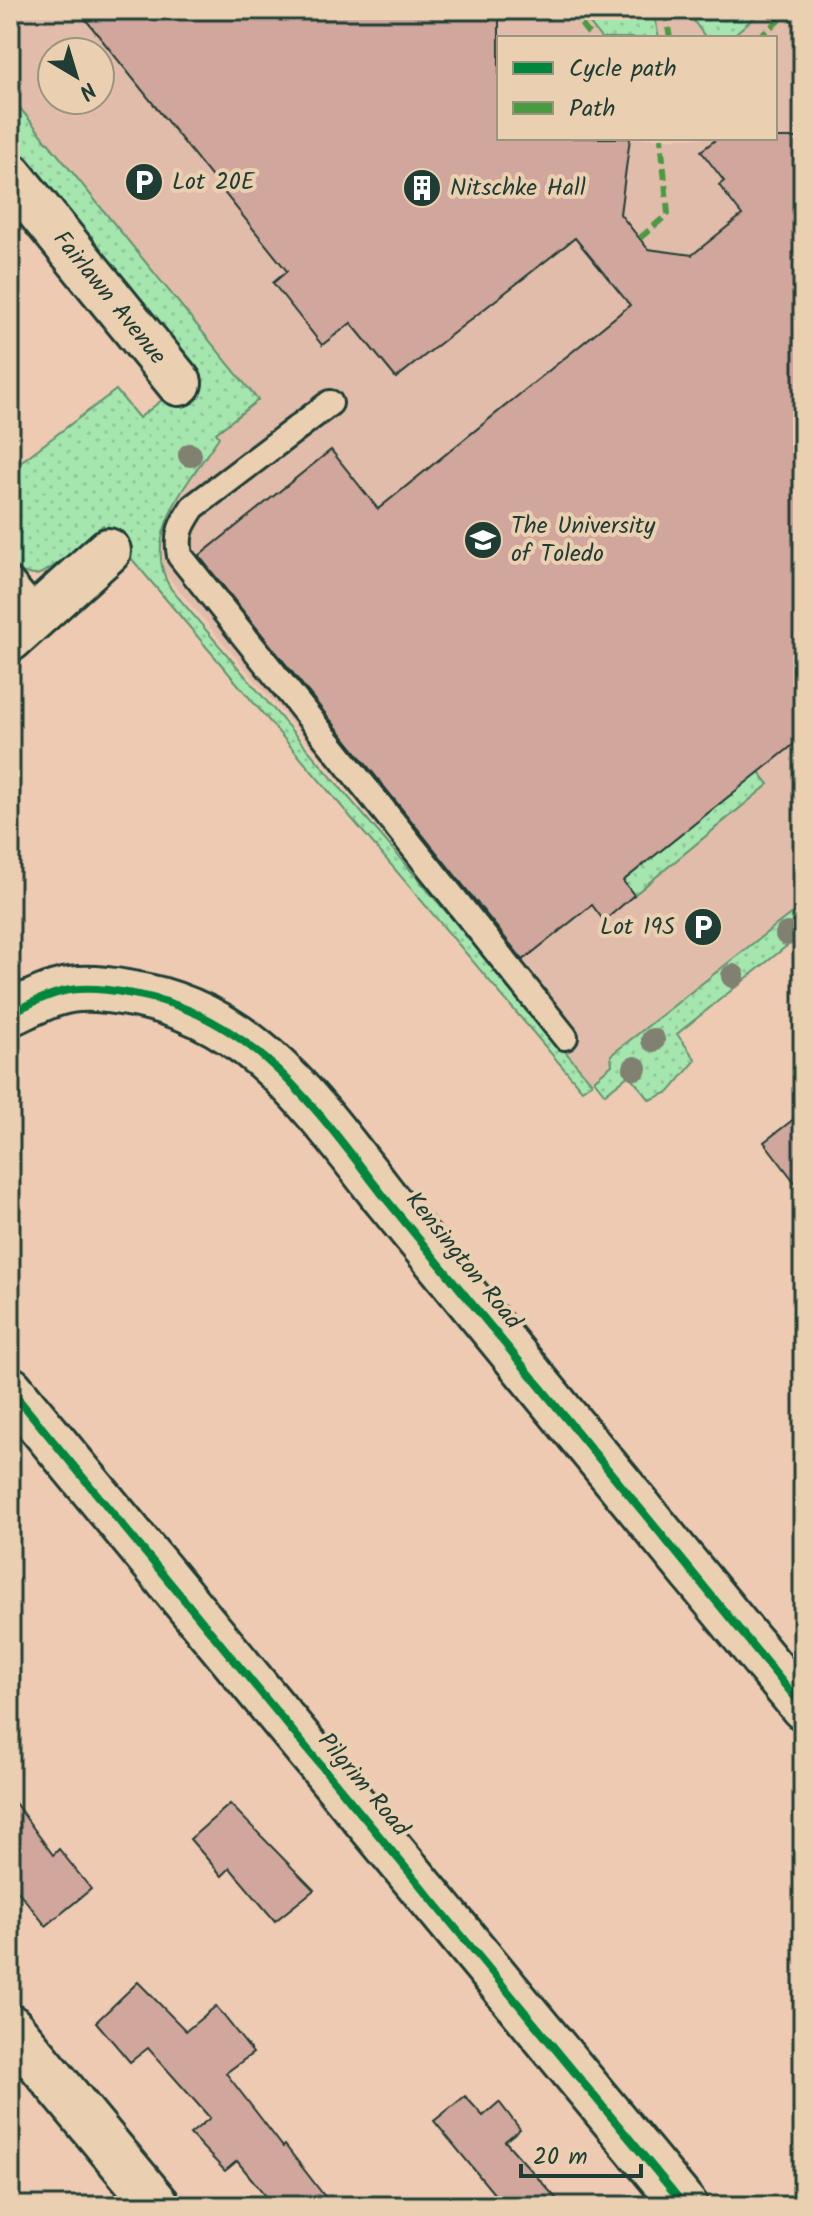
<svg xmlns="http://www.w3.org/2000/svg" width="813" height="2216" font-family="Kalam,sans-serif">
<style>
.built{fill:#e1bcaa;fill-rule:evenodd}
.grass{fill:url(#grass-dots);stroke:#629272;stroke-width:2}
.building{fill:#d1a69d;stroke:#1f3d34;stroke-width:2}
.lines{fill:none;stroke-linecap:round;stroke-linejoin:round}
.service-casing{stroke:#1f3d34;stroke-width:30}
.minor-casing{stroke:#1f3d34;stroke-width:50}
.service{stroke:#ead0b1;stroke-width:24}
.minor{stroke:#ead0b1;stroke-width:44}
.quiet{stroke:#4a9a42;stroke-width:6;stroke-dasharray:12 6;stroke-linecap:butt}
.cycleway-casing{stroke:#ead0b1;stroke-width:13}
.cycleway{stroke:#00873e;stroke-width:8}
.tree{fill:#808170}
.labels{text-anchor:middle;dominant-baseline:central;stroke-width:8;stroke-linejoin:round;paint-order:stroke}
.poi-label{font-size:24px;fill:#1f3d34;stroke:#ead0b1;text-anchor:start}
.street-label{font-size:24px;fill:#1f3d34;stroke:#ead0b1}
</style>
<defs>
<pattern id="grass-dots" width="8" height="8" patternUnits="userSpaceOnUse" patternTransform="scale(2)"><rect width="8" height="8" fill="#a5e6af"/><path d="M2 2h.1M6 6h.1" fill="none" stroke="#8ec697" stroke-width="1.8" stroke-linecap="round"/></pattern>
</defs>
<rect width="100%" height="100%" fill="#eecab2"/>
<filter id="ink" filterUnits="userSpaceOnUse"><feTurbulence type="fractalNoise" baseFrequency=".0125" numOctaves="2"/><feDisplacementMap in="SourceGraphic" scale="16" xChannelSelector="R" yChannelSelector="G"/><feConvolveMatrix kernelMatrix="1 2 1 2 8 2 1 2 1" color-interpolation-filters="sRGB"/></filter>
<g filter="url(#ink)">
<path class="built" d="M 10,10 L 803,10 L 803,914 L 592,1083 L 516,988 L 164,573 L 162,550 L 166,530 L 174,507 L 218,437 L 10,177 ZM 499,38 L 775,38 L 775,138 L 499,138 ZM 52,52 L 100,52 L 100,100 L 52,100 Z"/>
<g class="grass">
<path d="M 579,10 L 653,10 L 659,38 L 601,38 Z"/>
<path d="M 686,10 L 763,10 L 730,38 L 706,38 Z"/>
<path d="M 10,96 L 258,400 L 216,433 L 219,437 C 191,480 138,536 171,589 L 592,1083 L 582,1090 L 103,525 C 90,536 50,575 34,575 C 25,575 16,569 10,564 L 10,470 L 116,390 L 139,418 L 172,392 L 10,156 Z"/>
<path d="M 759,772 L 769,784 L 634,895 L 623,881 Z"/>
<path d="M 803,904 L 803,933 L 677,1034 L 696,1060 L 669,1092 L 650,1100 L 629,1075 L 605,1094 L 594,1080 L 612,1065 L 611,1055 Z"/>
</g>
<g class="building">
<path d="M 78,10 L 499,10 L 499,138 L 630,138 L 620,214 L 648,249 L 692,255 L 742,215 L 719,185 L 724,181 L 701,151 L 718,138 L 803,138 L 803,737 L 623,881 L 634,895 L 604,921 L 592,905 L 523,960 L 199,556 L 331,450 L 378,509 L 630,305 L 575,238 L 396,378 L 351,323 L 322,345 L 273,283 L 287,271 Z"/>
<path d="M 803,1112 L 803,1193 L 764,1142 Z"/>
<path d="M 10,1796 L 53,1855 L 59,1849 L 91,1889 L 46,1926 L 10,1881 Z"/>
<path d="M 230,1804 L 314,1890 L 275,1921 L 230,1868 L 222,1876 L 190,1839 Z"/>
<path d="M 138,1982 L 186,2031 L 216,2006 L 253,2053 L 226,2073 L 283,2147 L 285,2145 L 332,2206 L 274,2206 L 237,2161 L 225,2171 L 190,2134 L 210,2118 L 148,2048 L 130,2062 L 96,2022 Z"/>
<path d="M 465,2096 L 483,2116 L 499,2102 L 520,2129 L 505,2141 L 563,2206 L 504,2206 L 434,2121 Z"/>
</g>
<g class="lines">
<defs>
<g id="service">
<path d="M 330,403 L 193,507 C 181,525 176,534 180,556 L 565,1037"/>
<path d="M 10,580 L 38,613"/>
</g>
<g id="minor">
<path d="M 10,175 L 179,383"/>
<path d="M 10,639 L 108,551"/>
<path d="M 10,1013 C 32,1003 55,990 79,989 C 95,988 111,990 127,993 C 251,1011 315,1108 386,1199 L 803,1707"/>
<path d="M 10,1389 L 685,2206"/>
<path d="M 10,2027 L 158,2206"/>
</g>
</defs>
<use href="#service" class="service-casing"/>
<use href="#minor" class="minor-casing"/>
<use href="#service" class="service"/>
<use href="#minor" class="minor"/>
<g class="quiet">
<path d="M 570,10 L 592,38"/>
<path d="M 665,10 L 670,38"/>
<path d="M 757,38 L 792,10"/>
<path d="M 640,238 L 668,214 L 661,138"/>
<path d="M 793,771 L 803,763"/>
</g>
<defs>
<g id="cycleway">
<path d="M 10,1013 C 32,1003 55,990 79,989 C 95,988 111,990 127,993 C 251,1011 315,1108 386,1199 L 803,1707"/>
<path d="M 10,1389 L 685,2206"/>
</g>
</defs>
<use href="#cycleway" class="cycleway-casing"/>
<use href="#cycleway" class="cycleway"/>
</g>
<g class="tree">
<circle cx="190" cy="455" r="12"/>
<circle cx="787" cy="934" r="12"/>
<circle cx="733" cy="976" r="12"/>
<circle cx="653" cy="1040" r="12"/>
<circle cx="635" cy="1068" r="12"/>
</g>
</g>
<defs>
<symbol id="parking-disc" viewBox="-11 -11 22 22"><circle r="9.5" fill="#1f3d34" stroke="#ead0b1"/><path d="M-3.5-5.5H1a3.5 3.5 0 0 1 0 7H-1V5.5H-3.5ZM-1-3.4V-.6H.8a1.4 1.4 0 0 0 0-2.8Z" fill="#fff"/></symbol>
<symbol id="building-disc" viewBox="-11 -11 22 22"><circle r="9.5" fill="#1f3d34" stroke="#ead0b1"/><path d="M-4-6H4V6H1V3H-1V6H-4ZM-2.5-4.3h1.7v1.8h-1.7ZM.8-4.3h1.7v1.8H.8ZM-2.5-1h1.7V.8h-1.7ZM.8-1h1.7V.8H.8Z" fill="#fff"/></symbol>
<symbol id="university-disc" viewBox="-11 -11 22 22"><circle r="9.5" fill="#1f3d34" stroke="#ead0b1"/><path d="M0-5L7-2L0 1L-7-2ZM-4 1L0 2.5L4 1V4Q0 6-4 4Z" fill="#fff"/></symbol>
</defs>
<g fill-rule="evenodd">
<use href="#parking-disc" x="122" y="160" width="44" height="44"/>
<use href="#building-disc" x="400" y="166" width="44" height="44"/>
<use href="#university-disc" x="461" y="518" width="44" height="44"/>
<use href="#parking-disc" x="681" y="905" width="44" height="44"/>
</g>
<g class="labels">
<g class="poi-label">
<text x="172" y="182">Lot 20E</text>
<text x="450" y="188">Nitschke Hall</text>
<text x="511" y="526">The University<tspan x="511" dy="28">of Toledo</tspan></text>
<text x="675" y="927" text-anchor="end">Lot 19S</text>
</g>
<g class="street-label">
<text transform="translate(109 298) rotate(51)">Fairlawn Avenue</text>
<text transform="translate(463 1261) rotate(51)">Kensington Road</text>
<text transform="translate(363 1785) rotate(50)">Pilgrim Road</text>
</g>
</g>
<rect width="813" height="2216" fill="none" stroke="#ead0b1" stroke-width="40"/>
<rect x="20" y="20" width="773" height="2176" fill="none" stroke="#1f3d34" stroke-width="3" filter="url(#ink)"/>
<rect x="497" y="36" width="280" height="104" fill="#ead0b1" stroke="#99957f" stroke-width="2"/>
<rect x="513" y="62" width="40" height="12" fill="#00873e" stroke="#99957f" stroke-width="2"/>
<text x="569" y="76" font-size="24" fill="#1f3d34">Cycle path</text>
<rect x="513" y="102" width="40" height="12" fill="#4a9a42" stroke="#99957f" stroke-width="2"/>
<text x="569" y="116" font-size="24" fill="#1f3d34">Path</text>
<g transform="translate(76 76) rotate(142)"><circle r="38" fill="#ead0b1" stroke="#99957f" stroke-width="2"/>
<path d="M0-6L14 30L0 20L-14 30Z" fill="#1f3d34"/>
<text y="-12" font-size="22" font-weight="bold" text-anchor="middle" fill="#1f3d34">N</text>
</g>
<path d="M521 2164v12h120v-12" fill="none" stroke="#1f3d34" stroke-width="4"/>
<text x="533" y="2164" font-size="24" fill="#1f3d34" stroke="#ead0b1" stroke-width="6" paint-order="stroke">20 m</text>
</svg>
